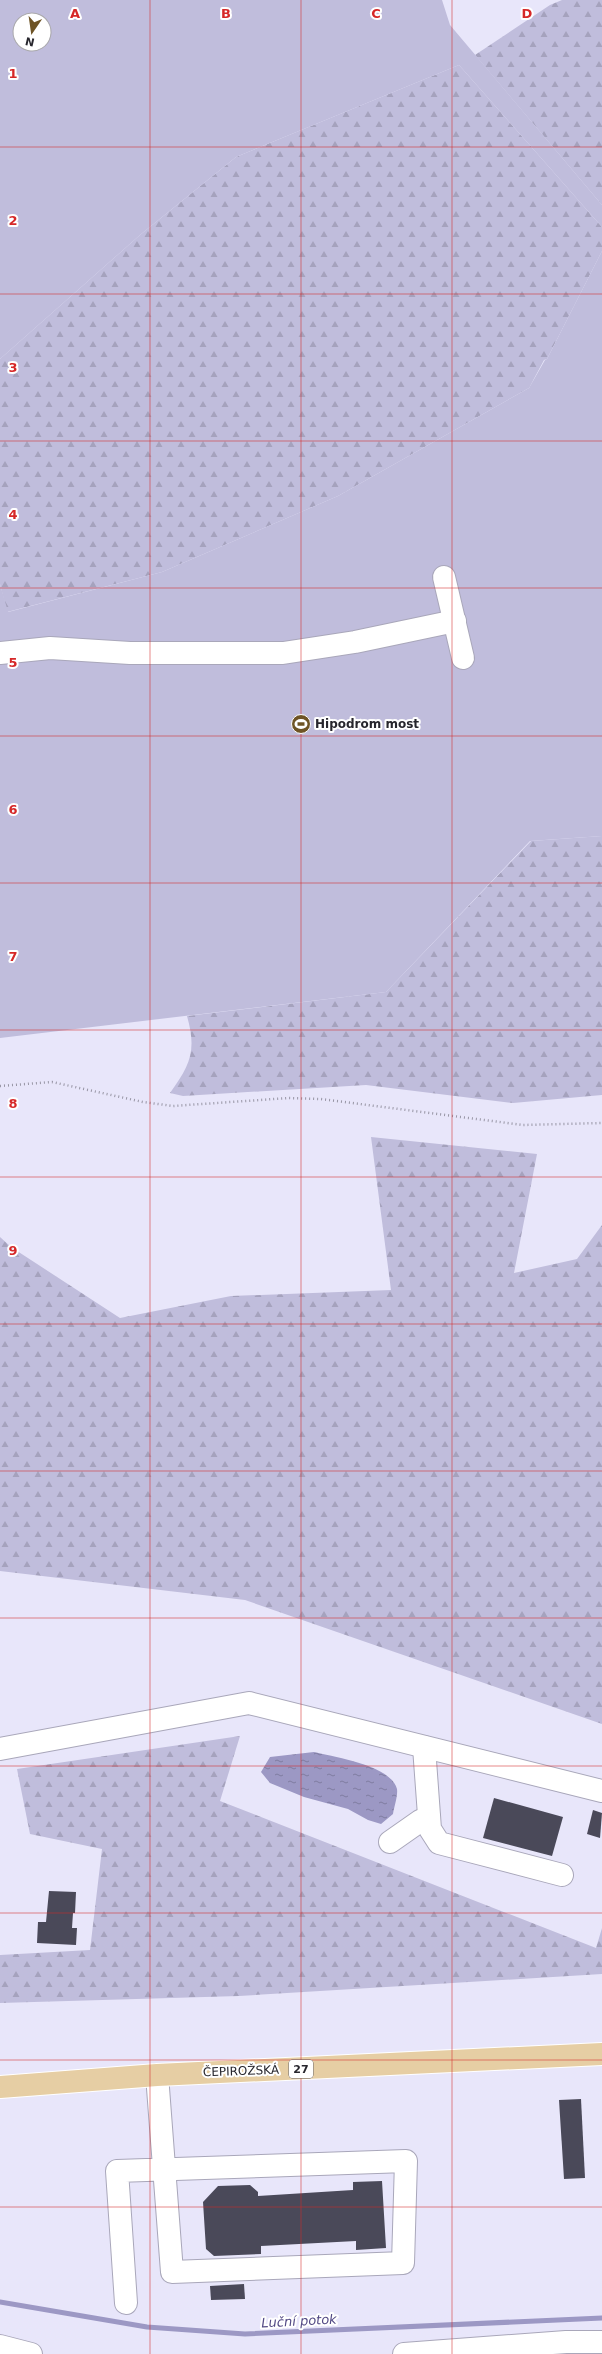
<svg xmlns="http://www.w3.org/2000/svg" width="602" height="2354" font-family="'DejaVu Sans',sans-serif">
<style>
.forest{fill:url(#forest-firs)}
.park{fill:#c0bddc;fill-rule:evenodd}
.water{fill:url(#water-ripples)}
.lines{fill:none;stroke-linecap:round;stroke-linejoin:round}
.stream{stroke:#9c98c4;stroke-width:5}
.building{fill:#4a4959}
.minor-casing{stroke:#a9a7ba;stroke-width:24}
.major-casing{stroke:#fff;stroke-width:24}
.path{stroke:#9795a4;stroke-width:2.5;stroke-dasharray:1 3;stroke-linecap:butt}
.minor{stroke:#fff;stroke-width:22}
.major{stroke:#e6cea4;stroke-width:22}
.grid{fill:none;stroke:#d62828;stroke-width:1;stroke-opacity:0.55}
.labels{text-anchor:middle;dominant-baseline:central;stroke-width:4;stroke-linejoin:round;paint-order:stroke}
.shield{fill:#fff;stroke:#68676c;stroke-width:1}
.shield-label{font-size:11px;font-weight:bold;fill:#27262d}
.poi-label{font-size:12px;font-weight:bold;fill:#27262d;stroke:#fff;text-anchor:start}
.street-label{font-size:12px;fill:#27262d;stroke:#fff}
.water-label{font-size:13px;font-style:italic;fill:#524984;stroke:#fff}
.grid-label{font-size:13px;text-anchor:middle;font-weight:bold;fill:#d62828;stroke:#fff;stroke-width:4;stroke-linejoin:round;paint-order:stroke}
</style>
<defs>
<pattern id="forest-firs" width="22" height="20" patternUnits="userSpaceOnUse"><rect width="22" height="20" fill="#c0bddc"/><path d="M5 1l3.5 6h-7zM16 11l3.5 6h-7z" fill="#a5a2bd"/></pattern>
<pattern id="water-ripples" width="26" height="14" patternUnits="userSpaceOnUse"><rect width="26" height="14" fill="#9c98c4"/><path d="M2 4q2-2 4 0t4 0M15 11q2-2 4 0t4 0" fill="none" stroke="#7f7ca0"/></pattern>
</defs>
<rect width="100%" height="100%" fill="#e8e6fa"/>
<g class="forest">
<path d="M 562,0 L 602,0 L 602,205 L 475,55 L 550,5 Z"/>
<path d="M 459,65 L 602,227 L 602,251 L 547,359 L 544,360 L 529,388 L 338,496 L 162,572 L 7,612 L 0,584 L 0,359 L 140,235 L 236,157 Z"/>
<path d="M 602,836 L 602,1095 L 513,1103 L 366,1085 L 183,1096 L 170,1093 C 190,1065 197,1051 187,1016 L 386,992 L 531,841 Z"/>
<path d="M 371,1137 L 537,1154 L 514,1273 L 577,1259 L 602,1225 L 602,1724 L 245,1600 L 0,1571 L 0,1237 L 11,1247 L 120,1318 L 231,1296 L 391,1290 Z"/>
<path d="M 240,1736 L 220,1801 L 596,1948 L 602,1928 L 602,1974 L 239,1996 L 0,2003 L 0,1955 L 90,1950 L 102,1849 L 30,1834 L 17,1769 Z"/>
</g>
<g class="park">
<path d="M 0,0 L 442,0 L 450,25 L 602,205 L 602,227 L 459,65 L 236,157 L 140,235 L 0,359 ZM 20,20 L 44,20 L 44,44 L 20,44 Z"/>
<path d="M 602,251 L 602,836 L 530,841 L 386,992 L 0,1038 L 0,584 L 8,612 L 162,572 L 338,496 L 529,388 L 545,360 L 547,359 Z"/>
</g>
<path class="water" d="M 314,1752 C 334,1757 391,1765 397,1789 C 398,1796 394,1807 393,1814 L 381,1824 L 368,1820 L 348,1809 L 304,1797 L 270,1783 L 261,1772 L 270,1757 Z"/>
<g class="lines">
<path class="stream" d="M 0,2302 L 147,2327 L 245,2334 L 602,2318"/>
</g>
<g class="building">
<path d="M 494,1798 L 563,1817 L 552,1856 L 483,1838 Z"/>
<path d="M 593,1810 L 602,1813 L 600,1838 L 587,1834 Z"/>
<path d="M 49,1891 L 76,1892 L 75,1913 L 73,1913 L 72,1928 L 77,1928 L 76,1945 L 37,1943 L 38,1922 L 46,1922 Z"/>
<path d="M 581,2099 L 585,2178 L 564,2179 L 559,2100 Z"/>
<path d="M 382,2181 L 386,2248 L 356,2250 L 356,2241 L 261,2246 L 261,2254 L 214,2256 L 206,2249 L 203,2202 L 218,2186 L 250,2185 L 258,2192 L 258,2196 L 353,2190 L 353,2182 Z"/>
<path d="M 244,2284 L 245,2299 L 211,2300 L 210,2286 Z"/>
</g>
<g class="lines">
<defs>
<g id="minor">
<path d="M 444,577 L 463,658"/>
<path d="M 0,653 L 50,648 L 130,653 L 283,653 L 355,642 L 455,621"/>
<path d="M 424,1747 L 430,1829 L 439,1843 L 562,1875"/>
<path d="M 0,1749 L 249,1703 L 602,1791"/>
<path d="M 390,1842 L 420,1821 L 429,1817"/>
<path d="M 126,2303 L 117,2171 L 406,2161 L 403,2263 L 172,2272 L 157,2075"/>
<path d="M 0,2346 L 31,2354"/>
<path d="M 404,2354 L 566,2342 L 602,2342"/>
</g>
<path id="major" d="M 0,2087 L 157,2075 L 602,2054"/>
</defs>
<use href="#minor" class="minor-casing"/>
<use href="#major" class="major-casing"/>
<path class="path" d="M 0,1086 L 52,1082 L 143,1102 L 173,1106 L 289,1098 L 321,1099 L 523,1125 L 602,1123"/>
<use href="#minor" class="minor"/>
<use href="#major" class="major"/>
</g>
<path class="grid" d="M 150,0 L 150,2354M 301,0 L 301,2354M 452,0 L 452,2354M 0,147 L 602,147M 0,294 L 602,294M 0,441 L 602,441M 0,588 L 602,588M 0,736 L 602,736M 0,883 L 602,883M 0,1030 L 602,1030M 0,1177 L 602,1177M 0,1324 L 602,1324M 0,1471 L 602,1471M 0,1618 L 602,1618M 0,1766 L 602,1766M 0,1913 L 602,1913M 0,2060 L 602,2060M 0,2207 L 602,2207"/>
<defs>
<symbol id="stadium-disc" viewBox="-11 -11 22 22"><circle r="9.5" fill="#6e5426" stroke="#fff"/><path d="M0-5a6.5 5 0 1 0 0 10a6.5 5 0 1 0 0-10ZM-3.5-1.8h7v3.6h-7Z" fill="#fff"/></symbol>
</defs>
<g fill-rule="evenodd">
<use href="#stadium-disc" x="290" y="713" width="22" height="22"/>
</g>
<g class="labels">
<rect class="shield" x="289" y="2060" width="24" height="18" rx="3"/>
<g class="shield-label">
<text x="301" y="2069">27</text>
</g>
<g class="poi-label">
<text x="315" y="724">Hipodrom most</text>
</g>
<g class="street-label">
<text transform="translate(241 2071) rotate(-2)">ČEPIROŽSKÁ</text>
</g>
<g class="water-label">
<text transform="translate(299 2321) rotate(-3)">Luční potok</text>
</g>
</g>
<g class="grid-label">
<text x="75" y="18">A</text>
<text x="226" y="18">B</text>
<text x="376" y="18">C</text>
<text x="527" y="18">D</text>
<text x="13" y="78">1</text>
<text x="13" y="225">2</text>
<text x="13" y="372">3</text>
<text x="13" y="519">4</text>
<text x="13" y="667">5</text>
<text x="13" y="814">6</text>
<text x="13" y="961">7</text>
<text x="13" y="1108">8</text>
<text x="13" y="1255">9</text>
</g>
<g transform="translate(32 32) rotate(193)"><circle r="19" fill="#ffffff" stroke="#a9a8ab"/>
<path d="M0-3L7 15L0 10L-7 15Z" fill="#6e5426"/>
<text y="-6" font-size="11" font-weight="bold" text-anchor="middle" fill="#27262d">N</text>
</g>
</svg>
